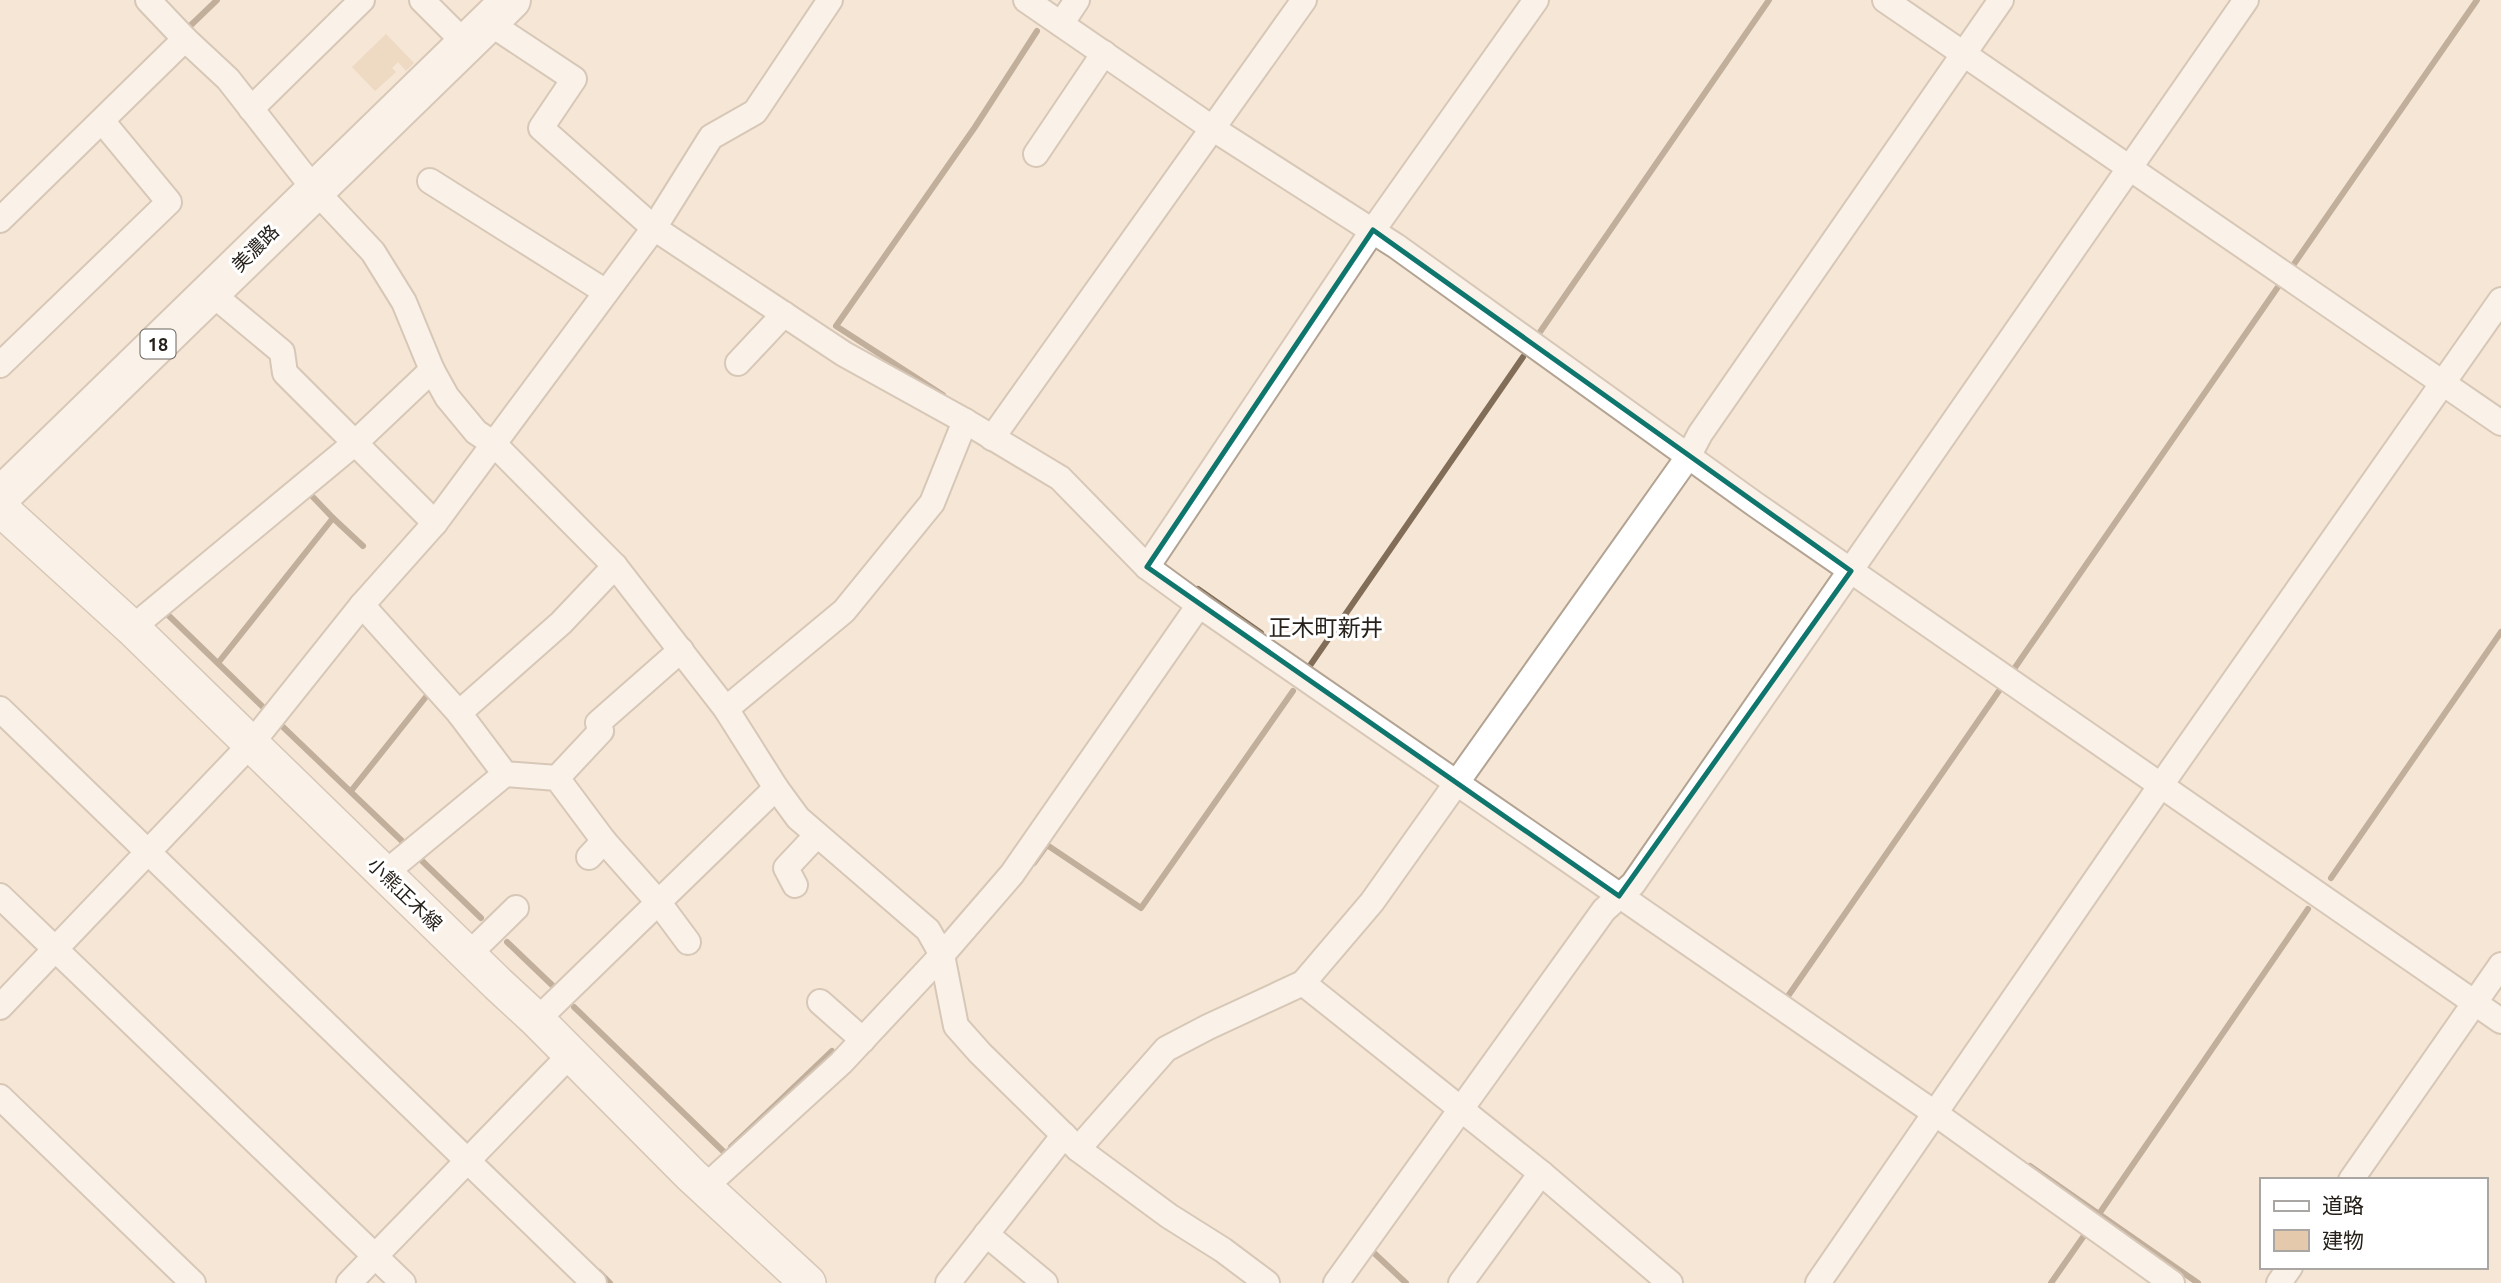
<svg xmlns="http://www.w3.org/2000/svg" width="2501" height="1283" font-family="Ubuntu,'Noto Sans JP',sans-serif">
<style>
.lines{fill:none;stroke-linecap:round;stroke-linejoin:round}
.stream{stroke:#816d58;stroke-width:6}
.building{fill:#e4c9ac}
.street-casing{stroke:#b2a393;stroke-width:28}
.secondary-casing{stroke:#b2a393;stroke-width:38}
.primary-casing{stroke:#b2a393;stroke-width:42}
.street{stroke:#fff;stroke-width:24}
.secondary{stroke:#fff;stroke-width:35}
.primary{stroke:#fff;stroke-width:38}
.marked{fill:none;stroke:#0f766e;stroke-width:5;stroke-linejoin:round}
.labels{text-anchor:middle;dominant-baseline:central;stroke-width:6;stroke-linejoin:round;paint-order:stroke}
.shield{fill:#fff;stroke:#68645f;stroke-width:2}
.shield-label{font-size:18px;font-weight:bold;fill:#27211b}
.street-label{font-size:19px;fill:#27211b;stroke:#fff}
.quarter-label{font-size:23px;fill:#27211b;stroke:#fff}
</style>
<rect width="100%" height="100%" fill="#f6e6d5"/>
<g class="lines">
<g class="stream">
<path d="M 191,25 L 217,0"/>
<path d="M 2294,264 L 2477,0"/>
<path d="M 1540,332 L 1769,0"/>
<path d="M 943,395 L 836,326 L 975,127 L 1037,31"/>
<path d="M 312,496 L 333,518"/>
<path d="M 1198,589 L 1261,633"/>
<path d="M 165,612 L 265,709"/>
<path d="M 218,663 L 333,518 L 363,546"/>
<path d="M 1309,667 L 1523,357"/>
<path d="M 2014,669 L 2280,284"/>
<path d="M 282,726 L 402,841"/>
<path d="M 351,791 L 429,693"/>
<path d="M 417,856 L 481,918"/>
<path d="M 1034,863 L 1047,845 L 1141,908 L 1293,691"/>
<path d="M 2331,878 L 2501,632"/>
<path d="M 507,942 L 552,985"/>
<path d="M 1786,999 L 2003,685"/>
<path d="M 574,1007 L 725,1153"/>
<path d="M 731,1147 L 832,1051"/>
<path d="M 2030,1166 L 2198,1283"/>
<path d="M 2099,1214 L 2308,909"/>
<path d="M 1373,1252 L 1406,1283"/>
<path d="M 599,1272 L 610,1283"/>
<path d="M 2051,1283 L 2088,1230"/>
</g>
</g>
<path class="building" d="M 386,34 L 414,63 L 406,71 L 398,62 L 392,68 L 396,72 L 375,91 L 352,67 Z"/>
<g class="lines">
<defs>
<g id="street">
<path d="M 422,0 L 466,44"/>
<path d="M 1026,0 L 1212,128 L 1396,246 L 1756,505 L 2501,1021"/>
<path d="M 1885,0 L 2501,423"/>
<path d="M 488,22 L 574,79 L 541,128 L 654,228 L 844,354 L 965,421 L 1060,478 L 1147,567 L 1199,605 L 1936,1114 L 2172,1283"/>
<path d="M 1061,24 L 1077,0"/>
<path d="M 185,39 L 228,79 L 314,189 L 373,252 L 404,302 L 432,370 L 447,397 L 476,432 L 494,444 L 615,566 L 726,709 L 776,788 L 798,818 L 928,930 L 942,955 L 956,1026 L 980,1053 L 1078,1149 L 1169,1216 L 1223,1250 L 1267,1283"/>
<path d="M 251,109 L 362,0"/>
<path d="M 1036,154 L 1104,53"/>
<path d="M 430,181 L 606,292"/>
<path d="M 0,220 L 185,39 L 148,0"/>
<path d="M 210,292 L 282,352 L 285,373 L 435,523"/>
<path d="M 738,363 L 784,314"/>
<path d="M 0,365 L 169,202 L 102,121"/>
<path d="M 992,438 L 1304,0"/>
<path d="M 1147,567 L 1373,230 L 1536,0"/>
<path d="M 362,605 L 459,713 L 505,774 L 557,778 L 604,841 L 659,903 L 688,942"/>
<path d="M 132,628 L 355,443 L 432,370"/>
<path d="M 0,709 L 594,1283"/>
<path d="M 726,709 L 844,611 L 932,503 L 965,421"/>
<path d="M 459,713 L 561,623 L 615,566"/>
<path d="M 557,778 L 601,731 L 598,723 L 681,650"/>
<path d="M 589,857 L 604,841"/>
<path d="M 384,874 L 505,774"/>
<path d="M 795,885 L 786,868 L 817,835"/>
<path d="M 0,896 L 403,1283"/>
<path d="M 468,955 L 516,908"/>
<path d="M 1303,983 L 1541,1173 L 1670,1283"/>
<path d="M 820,1002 L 863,1040"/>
<path d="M 0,1007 L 251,744 L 362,605 L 435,523 L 654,228 L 711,137 L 755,112 L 830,0"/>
<path d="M 537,1020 L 776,788"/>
<path d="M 0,1097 L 193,1283"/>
<path d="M 1078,1149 L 1166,1049 L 1208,1027 L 1303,983 L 1372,902 L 1688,457 L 1700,434 L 2001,0"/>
<path d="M 2351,1180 L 2501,965"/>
<path d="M 705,1187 L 841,1063 L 942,955 L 1012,874 L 1199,605"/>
<path d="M 986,1234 L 1045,1283"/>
<path d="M 349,1283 L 571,1054"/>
<path d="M 948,1283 L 1064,1135"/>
<path d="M 1336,1283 L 1604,910 L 1633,884 L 2246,0"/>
<path d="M 1461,1283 L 1541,1173"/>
<path d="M 1818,1283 L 2161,785 L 2501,300"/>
<path d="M 2279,1283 L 2290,1267"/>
</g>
<path id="secondary" d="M 0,508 L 132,628 L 498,984 L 537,1020 L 691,1175 L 808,1283"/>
<path id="primary" d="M 0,497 L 511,0"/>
</defs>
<use href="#street" class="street-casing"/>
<use href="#secondary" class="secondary-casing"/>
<use href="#primary" class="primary-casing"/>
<use href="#street" class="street"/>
<use href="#secondary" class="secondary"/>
<use href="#primary" class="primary"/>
</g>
<path d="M0 0H2501V1283H0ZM 1373,230 L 1851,571 L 1619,896 L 1147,567 Z" fill="#f6e6d5" fill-opacity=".55" fill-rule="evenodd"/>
<path class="marked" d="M 1373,230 L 1851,571 L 1619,896 L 1147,567 Z"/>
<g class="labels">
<rect class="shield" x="140.5" y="329.5" width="35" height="29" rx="5"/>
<g class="shield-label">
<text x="158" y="344">18</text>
</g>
<g class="street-label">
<text transform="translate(255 248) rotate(-45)">美濃路</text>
<text transform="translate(405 894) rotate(44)">小熊正木線</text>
</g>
<g class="quarter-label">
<text x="1326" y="627">正木町新井</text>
</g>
</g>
<rect x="2260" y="1178" width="228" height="91" fill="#ffffff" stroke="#a9a6a4" stroke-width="2"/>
<rect x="2274" y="1201" width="35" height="10" fill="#ffffff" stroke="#a9a6a4" stroke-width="2"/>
<text x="2322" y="1213" font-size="21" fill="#27211b">道路</text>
<rect x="2274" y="1230" width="35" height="21" fill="#e4c9ac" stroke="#a9a6a4" stroke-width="2"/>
<text x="2322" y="1248" font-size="21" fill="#27211b">建物</text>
</svg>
